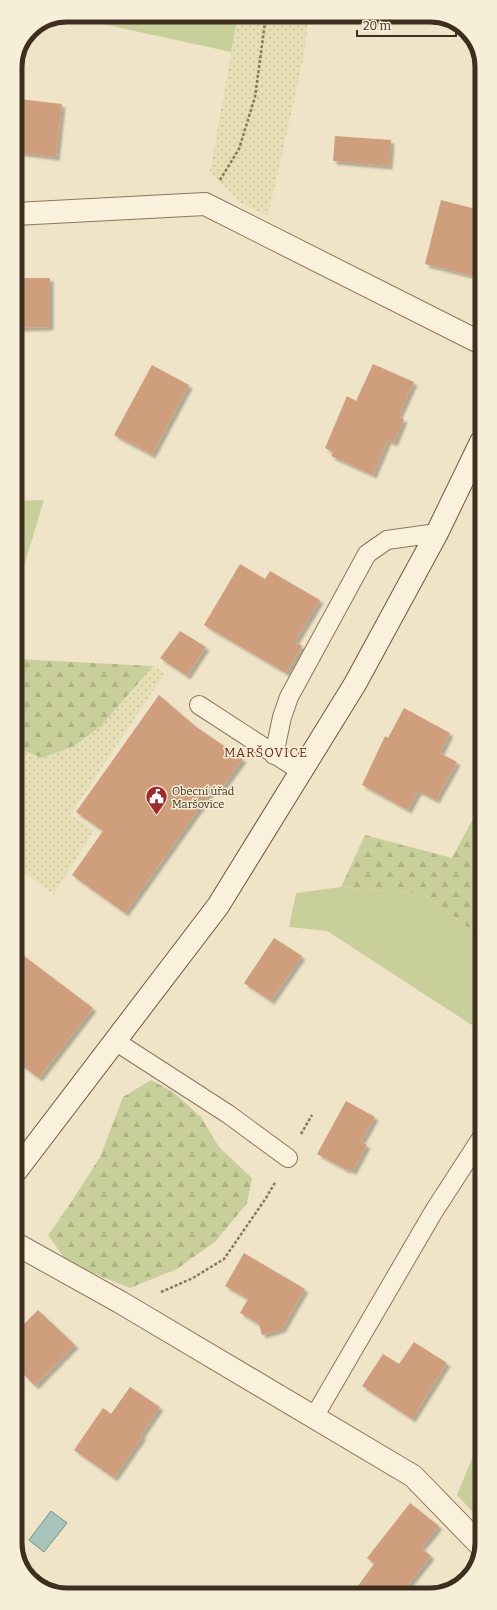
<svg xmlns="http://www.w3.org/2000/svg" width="497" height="1610" font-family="Bitter,serif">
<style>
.farmland{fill:url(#farmland-dots)}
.grass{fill:#c9cf9b}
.forest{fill:url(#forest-firs)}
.water{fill:#a9c4bc;stroke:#6f938a}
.building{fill:#cf9f7d;filter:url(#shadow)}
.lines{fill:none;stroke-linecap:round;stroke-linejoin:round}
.lane-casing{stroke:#8d765c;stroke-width:20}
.street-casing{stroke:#8d765c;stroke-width:24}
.secondary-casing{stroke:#6f573f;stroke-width:24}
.path{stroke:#8d765c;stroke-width:2.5;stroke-dasharray:3 2;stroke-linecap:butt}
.lane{stroke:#faf1dc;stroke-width:18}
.street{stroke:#faf1dc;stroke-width:22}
.secondary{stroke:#faf1dc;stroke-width:22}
.labels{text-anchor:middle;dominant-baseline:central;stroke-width:3;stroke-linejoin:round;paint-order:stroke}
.poi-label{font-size:11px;fill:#3d2e20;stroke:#f7eed8;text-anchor:start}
.quarter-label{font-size:13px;letter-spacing:1px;fill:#6b2e1e;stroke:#f7eed8}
.rim{fill:none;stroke:#3d2e20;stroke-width:5}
</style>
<defs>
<pattern id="farmland-dots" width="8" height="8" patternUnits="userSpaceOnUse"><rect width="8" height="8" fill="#e6deb5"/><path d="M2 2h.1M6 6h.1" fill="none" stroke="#c6bf9b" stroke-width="1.8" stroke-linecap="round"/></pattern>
<pattern id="forest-firs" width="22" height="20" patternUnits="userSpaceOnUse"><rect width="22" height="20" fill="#c9cf9b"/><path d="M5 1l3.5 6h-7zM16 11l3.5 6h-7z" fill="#aeb285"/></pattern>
<filter id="shadow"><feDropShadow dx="3.5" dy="3.5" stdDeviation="1" flood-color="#0004"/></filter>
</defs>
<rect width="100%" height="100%" fill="#f0e4c8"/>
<g class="farmland">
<path d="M 238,15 L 309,15 L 304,55 L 268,216 L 241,203 L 210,172 Z"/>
<path d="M 153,666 L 165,673 L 70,815 L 94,830 L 54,894 L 16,867 L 16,747 L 42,758 L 101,726 Z"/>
</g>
<g class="grass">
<path d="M 67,15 L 238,15 L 231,52 L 66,16 Z"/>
<path d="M 44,500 L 16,592 L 16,501 Z"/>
<path d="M 341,887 L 423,894 L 481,937 L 481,1031 L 327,931 L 289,927 L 296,893 Z"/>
<path d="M 482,1434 L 482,1522 L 457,1495 Z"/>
</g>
<g class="forest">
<path d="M 16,659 L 153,666 L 101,726 L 74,746 L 42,758 L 16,747 Z"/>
<path d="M 481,804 L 481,937 L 423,894 L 341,887 L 365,835 L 452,858 Z"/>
<path d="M 151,1080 L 173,1092 L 201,1117 L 219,1147 L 252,1178 L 247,1203 L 216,1241 L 177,1269 L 130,1288 L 68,1263 L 48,1235 L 68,1207 L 100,1157 L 123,1097 Z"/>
</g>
<path class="water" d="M 51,1511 L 67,1523 L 44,1552 L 29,1540 Z"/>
<g class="building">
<path d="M 20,99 L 62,104 L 56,157 L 15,152 L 15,136 Z"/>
<path d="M 335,136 L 391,140 L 389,166 L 333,161 Z"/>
<path d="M 441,200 L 480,210 L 481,278 L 425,264 Z"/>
<path d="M 15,278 L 50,278 L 50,327 L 15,328 Z"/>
<path d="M 373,364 L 414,382 L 398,417 L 404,419 L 394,443 L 388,440 L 373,475 L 331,456 L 333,452 L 325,448 L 347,396 L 356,401 Z"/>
<path d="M 152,365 L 189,385 L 152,455 L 114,435 Z"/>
<path d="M 240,564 L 265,579 L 270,571 L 320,600 L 295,642 L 302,646 L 286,673 L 204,625 Z"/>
<path d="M 180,631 L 206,647 L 187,676 L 160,658 Z"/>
<path d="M 159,695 L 195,726 L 243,759 L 218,793 L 213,789 L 125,913 L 72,875 L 103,831 L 76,812 Z"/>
<path d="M 404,708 L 450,733 L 440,753 L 457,762 L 436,800 L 418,791 L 408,810 L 362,785 L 385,736 L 388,738 Z"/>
<path d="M 274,938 L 302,956 L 271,1001 L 244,983 Z"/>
<path d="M 16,950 L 93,1008 L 39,1078 L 16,1061 Z"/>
<path d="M 346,1101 L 375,1117 L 361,1142 L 367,1145 L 353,1171 L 348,1169 L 347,1170 L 317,1154 Z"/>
<path d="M 244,1253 L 305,1289 L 282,1329 L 262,1335 L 259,1324 L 240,1313 L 248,1299 L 225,1286 Z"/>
<path d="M 38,1310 L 75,1345 L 35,1386 L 17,1367 L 16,1332 Z"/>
<path d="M 414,1342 L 447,1363 L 412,1419 L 362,1386 L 383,1354 L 399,1364 Z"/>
<path d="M 130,1387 L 160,1407 L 141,1435 L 143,1436 L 114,1478 L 74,1450 L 103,1408 L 111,1414 Z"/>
<path d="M 410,1503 L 439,1526 L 421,1548 L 431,1556 L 402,1593 L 352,1594 L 374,1564 L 367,1558 Z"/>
</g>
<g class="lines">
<defs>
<g id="lane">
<path d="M 199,705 L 302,772"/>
<path d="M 274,755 L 282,717 L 289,697 L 367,554 L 387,540 L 437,533"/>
<path d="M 115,1041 L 228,1114 L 288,1158"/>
<path d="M 314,1417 L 434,1211 L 482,1137"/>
</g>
<g id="street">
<path d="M 15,214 L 205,204 L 481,343"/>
<path d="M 16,1244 L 120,1302 L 413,1476 L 481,1546"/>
</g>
<path id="secondary" d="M 16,1171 L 218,906 L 355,684 L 437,533 L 481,442"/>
</defs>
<use href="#lane" class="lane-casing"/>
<use href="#street" class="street-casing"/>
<use href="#secondary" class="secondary-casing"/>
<g class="path">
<path d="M 220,180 L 239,149 L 255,97 L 266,15"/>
<path d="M 301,1134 L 312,1115"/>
<path d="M 161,1292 L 193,1278 L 224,1259 L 266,1198 L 276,1181"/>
</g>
<use href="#lane" class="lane"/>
<use href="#street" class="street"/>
<use href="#secondary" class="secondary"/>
</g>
<defs>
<symbol id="civic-pin" viewBox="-11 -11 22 30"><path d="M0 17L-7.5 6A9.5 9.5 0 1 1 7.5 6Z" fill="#9e2a2b" stroke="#f7eed8"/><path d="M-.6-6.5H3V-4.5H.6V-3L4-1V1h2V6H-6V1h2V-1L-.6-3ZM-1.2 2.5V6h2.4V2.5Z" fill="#fff"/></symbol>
</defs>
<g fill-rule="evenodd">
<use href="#civic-pin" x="144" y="784" width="25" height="34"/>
</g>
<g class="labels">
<g class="poi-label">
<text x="172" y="791">Obecní úřad<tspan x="172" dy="13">Maršovice</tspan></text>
</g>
<g class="quarter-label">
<text x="266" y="752">MARŠOVICE</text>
</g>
</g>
<path d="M0 0H497V1610H0ZM67 22H430A45 45 0 0 1 475 67V1543A45 45 0 0 1 430 1588H67A45 45 0 0 1 22 1543V67A45 45 0 0 1 67 22Z" fill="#f7eed8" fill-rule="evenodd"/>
<path class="rim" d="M67 22H430A45 45 0 0 1 475 67V1543A45 45 0 0 1 430 1588H67A45 45 0 0 1 22 1543V67A45 45 0 0 1 67 22Z"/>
<path d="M357 30v6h99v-6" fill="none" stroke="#3d2e20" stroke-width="2"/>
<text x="363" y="30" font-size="12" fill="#3d2e20" stroke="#f7eed8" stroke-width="3" paint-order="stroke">20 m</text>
</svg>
